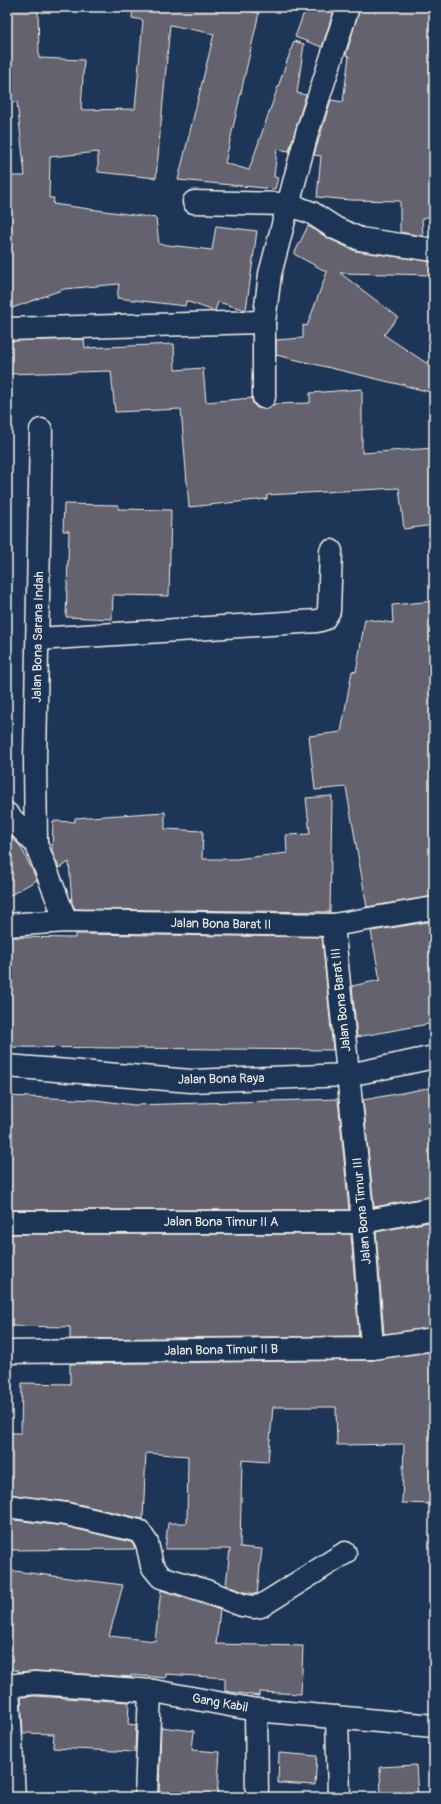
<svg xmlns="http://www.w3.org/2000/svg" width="441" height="1804" font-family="Pangolin,sans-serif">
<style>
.building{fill:#64626e;stroke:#f4f1e8}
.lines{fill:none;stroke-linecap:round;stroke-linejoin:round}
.minor-casing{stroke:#f4f1e8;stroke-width:25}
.minor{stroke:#1d3557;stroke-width:22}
.labels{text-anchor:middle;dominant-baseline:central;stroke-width:3.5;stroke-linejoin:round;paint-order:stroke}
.street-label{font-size:13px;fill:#f4f1e8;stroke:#1d3557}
</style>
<rect width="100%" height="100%" fill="#1d3557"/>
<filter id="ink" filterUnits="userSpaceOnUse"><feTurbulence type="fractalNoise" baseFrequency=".025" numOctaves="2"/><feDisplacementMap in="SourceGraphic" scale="8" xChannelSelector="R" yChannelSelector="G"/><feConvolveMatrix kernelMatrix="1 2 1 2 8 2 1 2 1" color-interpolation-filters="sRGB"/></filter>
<g filter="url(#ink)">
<g class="building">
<path d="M 7,7 L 38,7 L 39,58 L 84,60 L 81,110 L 135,109 L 143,20 L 132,18 L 133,7 L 233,7 L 259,13 L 225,163 L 249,170 L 294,41 L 304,44 L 297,93 L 306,95 L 289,151 L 277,149 L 274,177 L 278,178 L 275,189 L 178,180 L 214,34 L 170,25 L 156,178 L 98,172 L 98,152 L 50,157 L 49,198 L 54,198 L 53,204 L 156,218 L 159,244 L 212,250 L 216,226 L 257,231 L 246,310 L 218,302 L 215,311 L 214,311 L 186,301 L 185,306 L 117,298 L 119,284 L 64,289 L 7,310 L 7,176 L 25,176 L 17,102 L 7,102 Z"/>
<path d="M 306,7 L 335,7 L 322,47 L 295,37 Z"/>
<path d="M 360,7 L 434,7 L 434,214 L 422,219 L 423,236 L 400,232 L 400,201 L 351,200 L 317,197 L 321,156 L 314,155 L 331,100 L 343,102 L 349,56 L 346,55 Z"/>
<path d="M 308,226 L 330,239 L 355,251 L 434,262 L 434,275 L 340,273 L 398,317 L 384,335 L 434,368 L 434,393 L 406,386 L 403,384 L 402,385 L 276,355 L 276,340 L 303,338 L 303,325 L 307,326 L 327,272 L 294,254 Z"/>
<path d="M 84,339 L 85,348 L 174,344 L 175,370 L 203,368 L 206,402 L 252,398 L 253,404 L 257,408 L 264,409 L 270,408 L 274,404 L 310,403 L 310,393 L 362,389 L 362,453 L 434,448 L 434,525 L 404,529 L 399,488 L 267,495 L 267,499 L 189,507 L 181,409 L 115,412 L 111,371 L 7,374 L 7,341 Z"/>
<path d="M 64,504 L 118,505 L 118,509 L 171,510 L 169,596 L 113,595 L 112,619 L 66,617 L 69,531 L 63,531 Z"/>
<path d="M 434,601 L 434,896 L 367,907 L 346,787 L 315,790 L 309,736 L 341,732 L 352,671 L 356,672 L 365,619 L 393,623 L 392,605 Z"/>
<path d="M 332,796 L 330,912 L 75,909 L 72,903 L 69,862 L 59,868 L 52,851 L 53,821 L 75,822 L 75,818 L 165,812 L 165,829 L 203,831 L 202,859 L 236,859 L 287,853 L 286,835 L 310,834 L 306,798 Z"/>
<path d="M 7,832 L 21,847 L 37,880 L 7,897 Z"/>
<path d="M 434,921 L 434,1023 L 357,1037 L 352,986 L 380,980 L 371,931 Z"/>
<path d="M 75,934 L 322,937 L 333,1050 L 10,1047 L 10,981 L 7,981 L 7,937 L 75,938 Z"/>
<path d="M 434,1087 L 434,1196 L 374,1207 L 363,1100 Z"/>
<path d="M 7,1096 L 96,1100 L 134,1105 L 338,1099 L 349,1210 L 7,1210 L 10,1144 L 7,1144 Z"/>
<path d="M 434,1221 L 434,1327 L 384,1334 L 376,1232 Z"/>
<path d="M 7,1234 L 351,1234 L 359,1336 L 70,1339 L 70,1327 L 7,1326 Z"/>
<path d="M 430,1352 L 432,1382 L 434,1382 L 434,1504 L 402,1503 L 404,1444 L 337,1445 L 336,1407 L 273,1407 L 268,1462 L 242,1460 L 240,1547 L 262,1549 L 257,1594 L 244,1592 L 226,1585 L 230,1549 L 165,1549 L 168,1523 L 187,1523 L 188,1456 L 146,1453 L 143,1519 L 69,1502 L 7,1494 L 7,1433 L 21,1433 L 22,1383 L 70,1384 L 70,1364 L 372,1360 Z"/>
<path d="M 7,1519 L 64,1526 L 131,1542 L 135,1547 L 134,1549 L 7,1550 Z"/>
<path d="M 7,1570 L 123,1585 L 109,1636 L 155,1641 L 161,1590 L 220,1610 L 216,1644 L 303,1646 L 301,1694 L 259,1692 L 259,1696 L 225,1691 L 225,1678 L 166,1674 L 166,1678 L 131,1675 L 131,1677 L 36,1671 L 18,1672 L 18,1670 L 7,1670 Z"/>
<path d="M 35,1696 L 129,1702 L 128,1724 L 136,1725 L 135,1752 L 53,1748 L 54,1734 L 23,1733 L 21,1697 Z"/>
<path d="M 161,1727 L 194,1731 L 192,1750 L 220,1752 L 217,1797 L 159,1797 Z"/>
<path d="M 279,1753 L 317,1756 L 315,1785 L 278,1783 Z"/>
<path d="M 416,1765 L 418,1797 L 381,1797 L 380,1767 Z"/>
</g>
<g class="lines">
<defs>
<g id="minor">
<path d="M 194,202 L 288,204 L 312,213 L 335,228 L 360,239 L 434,250"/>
<path d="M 7,329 L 264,322"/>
<path d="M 264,397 L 264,322 L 270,274 L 307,133 L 348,7"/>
<path d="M 38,639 L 317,621 L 324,619 L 329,611 L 331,551"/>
<path d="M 7,814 L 36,844 L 66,921"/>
<path d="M 36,844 L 35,761 L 41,430"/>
<path d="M 7,925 L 66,921 L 333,925 L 434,908"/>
<path d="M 333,925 L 363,1222 L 372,1348"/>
<path d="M 7,1066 L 191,1081 L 349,1075 L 434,1057"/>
<path d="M 7,1222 L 363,1222 L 434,1208"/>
<path d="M 7,1352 L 372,1348 L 434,1339"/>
<path d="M 7,1506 L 66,1514 L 139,1531 L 147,1543 L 152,1566 L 161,1577 L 206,1591 L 242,1605 L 253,1607 L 261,1606 L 345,1553"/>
<path d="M 7,1686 L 35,1683 L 154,1691 L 256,1710 L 434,1726"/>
<path d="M 8,1686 L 14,1797"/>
<path d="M 256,1710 L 257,1797"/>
<path d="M 337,1717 L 339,1797"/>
<path d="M 146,1797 L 150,1691"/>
</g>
</defs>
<use href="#minor" class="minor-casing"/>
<use href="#minor" class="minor"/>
</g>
</g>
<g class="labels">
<g class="street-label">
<text transform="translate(38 637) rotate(-89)">Jalan Bona Sarana Indah</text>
<text transform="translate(221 924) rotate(1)">Jalan Bona Barat II</text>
<text transform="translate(341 1000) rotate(-96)">Jalan Bona Barat III</text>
<text transform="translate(221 1079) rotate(-1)">Jalan Bona Raya</text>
<text transform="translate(362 1211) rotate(-95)">Jalan Bona Timur III</text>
<text x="221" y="1222">Jalan Bona Timur II A</text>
<text transform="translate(221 1350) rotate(-1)">Jalan Bona Timur II B</text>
<text transform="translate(220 1703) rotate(10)">Gang Kabil</text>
</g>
</g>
<rect width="441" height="1804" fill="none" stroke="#1d3557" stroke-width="24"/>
<rect x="12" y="12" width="417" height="1780" fill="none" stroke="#f4f1e8" stroke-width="1.5" filter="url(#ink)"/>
</svg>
